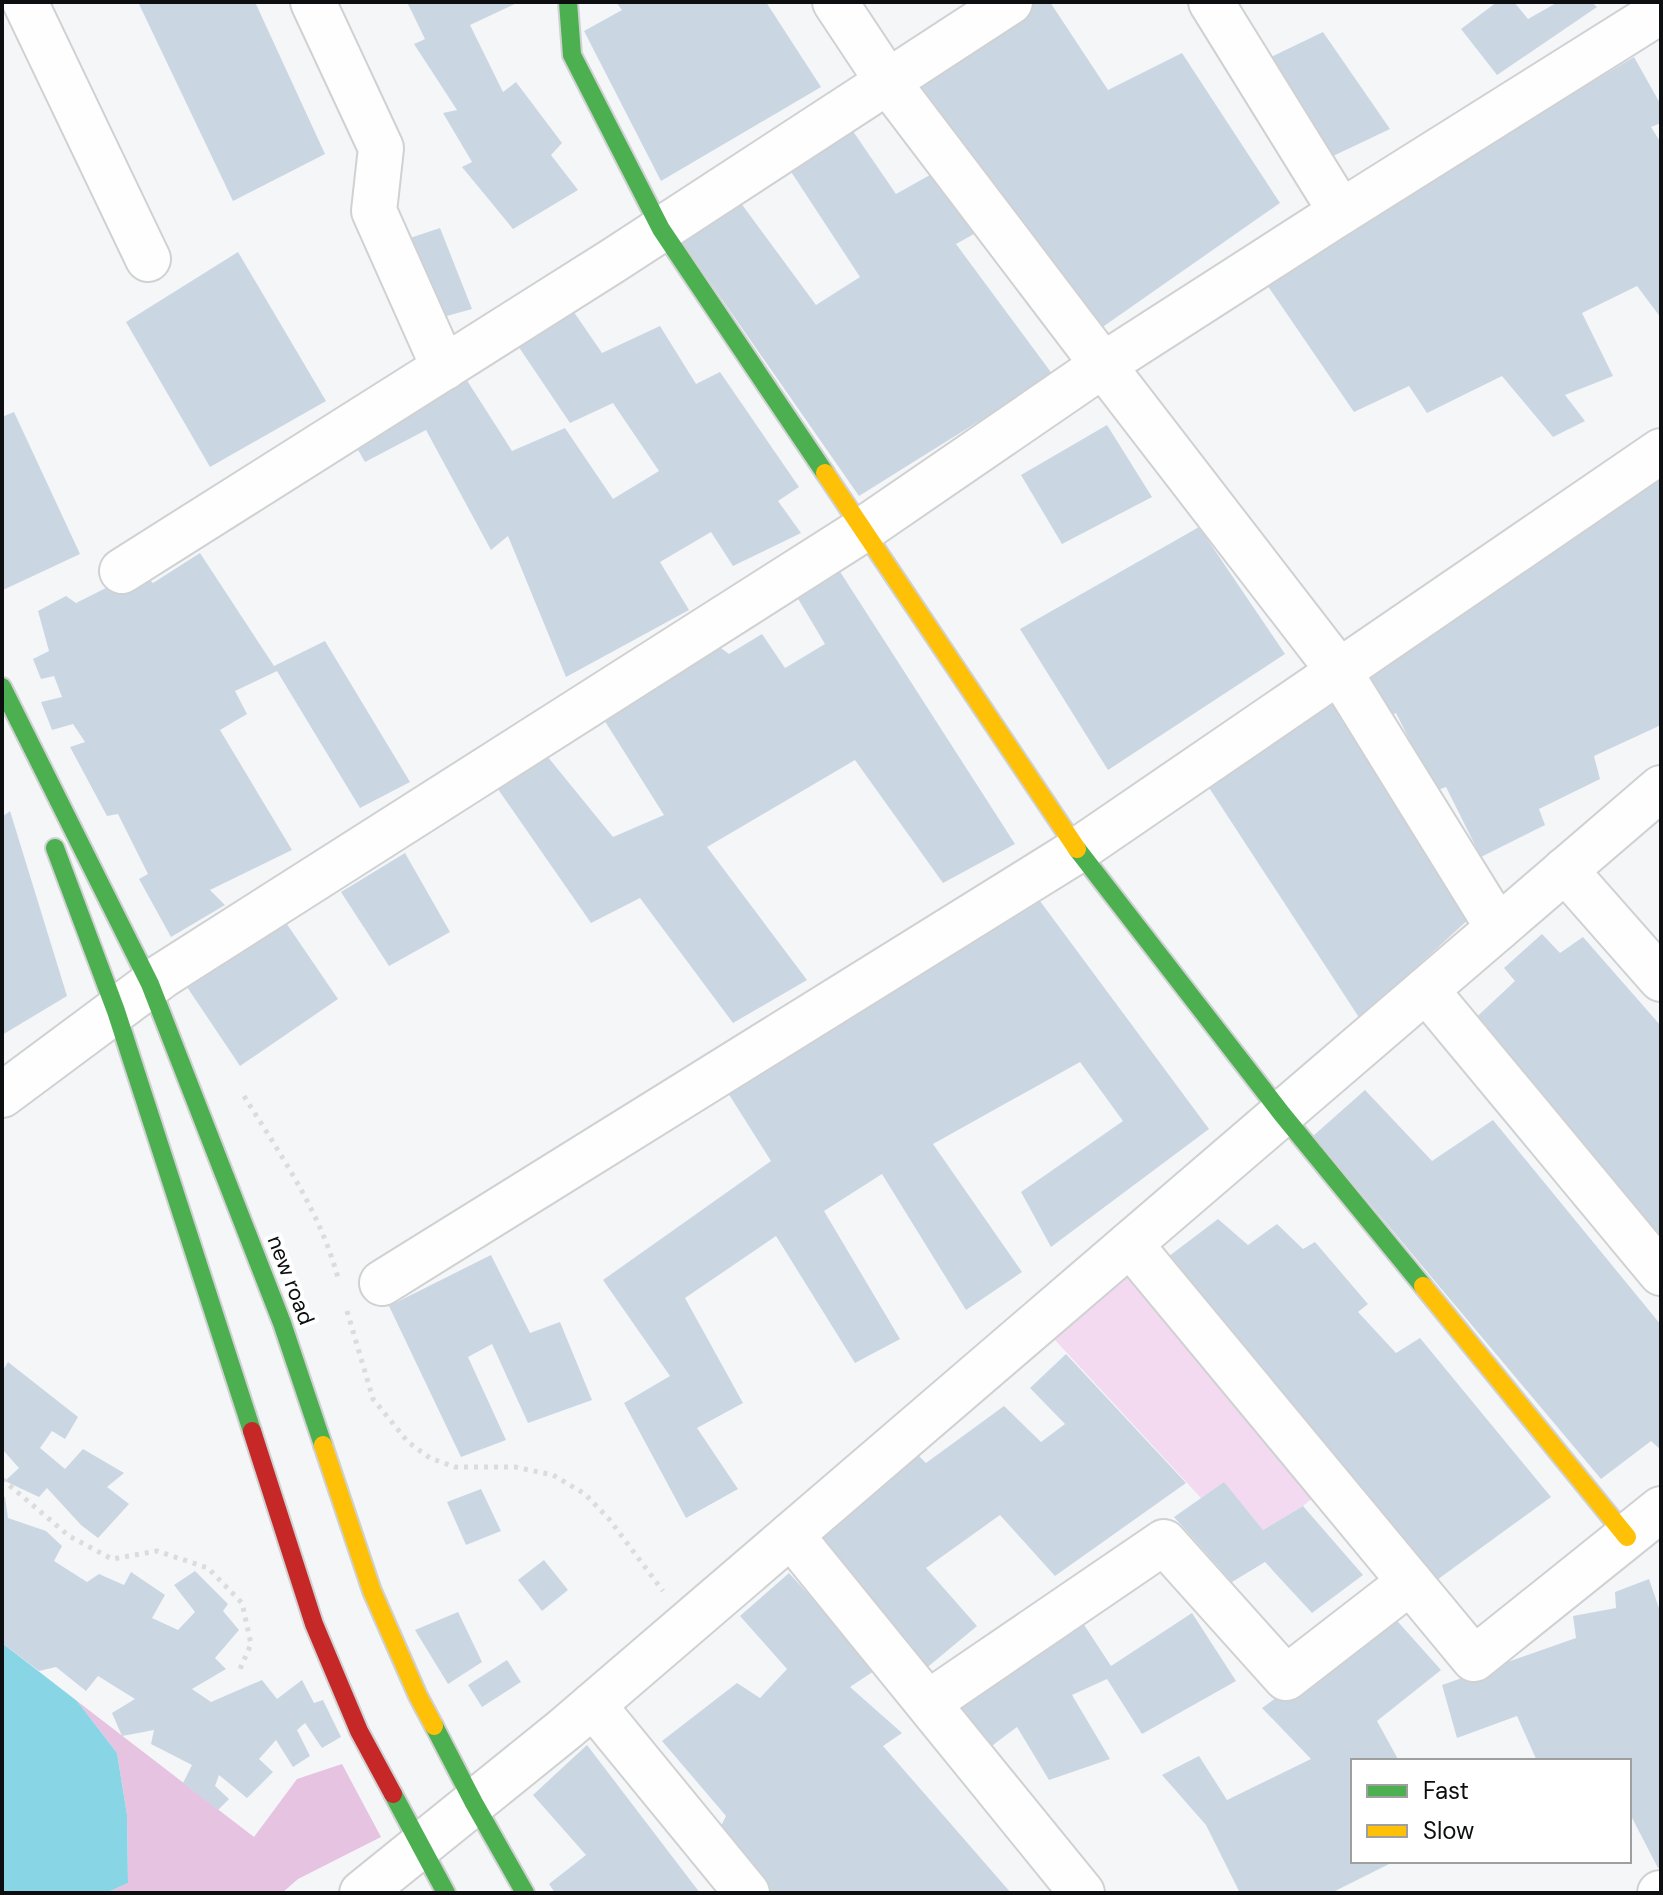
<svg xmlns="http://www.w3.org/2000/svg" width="1663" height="1895" font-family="'DM Sans',sans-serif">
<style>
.green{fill:#f3daf0}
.forest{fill:#e6c3e1}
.water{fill:#88d5e5}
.building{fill:#cad7e3}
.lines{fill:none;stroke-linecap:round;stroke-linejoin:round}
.street-casing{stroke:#d0d1d2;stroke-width:48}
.fast-casing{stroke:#d0d1d2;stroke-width:22}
.slow-casing{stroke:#d0d1d2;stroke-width:22}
.jam-casing{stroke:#d0d1d2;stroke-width:22}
.path{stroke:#dcdcdd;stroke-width:5;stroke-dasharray:4 6;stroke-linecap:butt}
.street{stroke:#fefefe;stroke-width:44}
.fast{stroke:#4caf50;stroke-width:18}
.slow{stroke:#ffc107;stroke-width:18}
.jam{stroke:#c62828;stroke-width:18}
.labels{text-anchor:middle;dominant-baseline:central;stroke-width:8;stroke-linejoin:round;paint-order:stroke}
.street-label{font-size:22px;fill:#0d0e0f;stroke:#fff}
</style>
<rect width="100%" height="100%" fill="#f5f6f8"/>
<path class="green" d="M 1130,1244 L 1329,1484 L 1303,1506 L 1263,1530 L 1224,1483 L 1201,1498 L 1043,1327 Z"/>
<path class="forest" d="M 77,1701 L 254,1837 L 297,1779 L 342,1764 L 381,1837 L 298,1879 L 282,1893 L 106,1893 L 128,1883 L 127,1815 L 117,1753 Z"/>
<path class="water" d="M 2,1643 L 77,1701 L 117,1753 L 127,1815 L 128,1883 L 106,1893 L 2,1893 Z"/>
<g class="building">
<path d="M 138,2 L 255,2 L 325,154 L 233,201 Z"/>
<path d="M 407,2 L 519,2 L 470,25 L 503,92 L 516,82 L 562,143 L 551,155 L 578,190 L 513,229 L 462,167 L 472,162 L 443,113 L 457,110 L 414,44 L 425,39 Z"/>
<path d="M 616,2 L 766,2 L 821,87 L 661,181 L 584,31 L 622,10 Z"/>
<path d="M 1036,2 L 1050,2 L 1108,90 L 1182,53 L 1280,203 L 1094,333 L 904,83 Z"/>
<path d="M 1497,2 L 1514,2 L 1528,19 L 1558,2 L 1591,2 L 1597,7 L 1497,75 L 1461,29 Z"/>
<path d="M 1323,32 L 1390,129 L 1331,157 L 1269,58 Z"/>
<path d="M 1634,57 L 1661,105 L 1661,123 L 1651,127 L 1661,143 L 1661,318 L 1637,286 L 1582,313 L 1613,376 L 1565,395 L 1585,421 L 1553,437 L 1502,376 L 1427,413 L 1409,386 L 1354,412 L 1263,279 Z"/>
<path d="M 846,121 L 896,194 L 937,171 L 983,229 L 956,244 L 1053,375 L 859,496 L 675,232 L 735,195 L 816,305 L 860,277 L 784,161 Z"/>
<path d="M 440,228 L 472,309 L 436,319 L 401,241 Z"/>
<path d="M 238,252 L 326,401 L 210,467 L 126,322 Z"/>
<path d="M 567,302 L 602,353 L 660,326 L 696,384 L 720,372 L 799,487 L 778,501 L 801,533 L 733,566 L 711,532 L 660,562 L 689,610 L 566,677 L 508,536 L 491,550 L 426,430 L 365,462 L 350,436 L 461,371 L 512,451 L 565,428 L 613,499 L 659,471 L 613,403 L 570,423 L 512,337 Z"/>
<path d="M 14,412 L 80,554 L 3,590 L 2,417 Z"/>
<path d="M 1107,425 L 1152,497 L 1062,544 L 1021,475 Z"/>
<path d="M 1661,468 L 1661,725 L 1594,756 L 1600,779 L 1539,809 L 1545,825 L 1481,857 L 1446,787 L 1435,791 L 1396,713 L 1387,718 L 1368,670 Z"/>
<path d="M 1199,527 L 1285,654 L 1108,770 L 1020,629 Z"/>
<path d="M 200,553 L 274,666 L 325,641 L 410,782 L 360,808 L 277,671 L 235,691 L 247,714 L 220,730 L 292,850 L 210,890 L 225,905 L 171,937 L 139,879 L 148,874 L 118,814 L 107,816 L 70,747 L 85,742 L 73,724 L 52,730 L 41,702 L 62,697 L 54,676 L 41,679 L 33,659 L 49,651 L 38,611 L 66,596 L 76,603 L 140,571 L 153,583 Z"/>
<path d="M 837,567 L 1015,844 L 943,883 L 855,760 L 707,847 L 807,980 L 733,1023 L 640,898 L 591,923 L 493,782 L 543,751 L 613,837 L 664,815 L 601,715 L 717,645 L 729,654 L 762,634 L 785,668 L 825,644 L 794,592 Z"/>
<path d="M 1331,698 L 1471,917 L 1360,1019 L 1204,780 Z"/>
<path d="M 10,811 L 67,996 L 2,1035 L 2,817 Z"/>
<path d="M 405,853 L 450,932 L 389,966 L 341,892 Z"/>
<path d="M 1037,897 L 1209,1129 L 1051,1247 L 1021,1192 L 1123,1121 L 1080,1062 L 933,1144 L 1022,1272 L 966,1310 L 882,1174 L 824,1211 L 900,1339 L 855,1363 L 776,1236 L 685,1298 L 743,1403 L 697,1428 L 738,1489 L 686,1518 L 624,1403 L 670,1376 L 603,1280 L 771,1161 L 723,1085 Z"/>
<path d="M 280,914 L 338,999 L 240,1066 L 181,978 Z"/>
<path d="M 1542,934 L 1560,953 L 1583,937 L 1661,1026 L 1661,1253 L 1467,1026 L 1515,981 L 1504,968 Z"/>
<path d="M 1365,1090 L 1432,1161 L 1493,1120 L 1661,1325 L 1661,1450 L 1651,1441 L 1601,1479 L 1313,1136 Z"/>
<path d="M 1218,1219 L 1248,1245 L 1277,1224 L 1303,1249 L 1315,1242 L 1368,1304 L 1358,1312 L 1396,1353 L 1420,1338 L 1551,1497 L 1430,1585 L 1160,1263 Z"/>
<path d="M 491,1255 L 530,1333 L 560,1322 L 592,1400 L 528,1423 L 492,1344 L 468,1357 L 506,1440 L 461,1457 L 389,1306 Z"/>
<path d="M 1066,1354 L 1186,1483 L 1055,1576 L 1000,1515 L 926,1568 L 977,1626 L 924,1670 L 813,1545 L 914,1451 L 926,1463 L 1004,1406 L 1041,1442 L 1065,1424 L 1030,1388 Z"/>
<path d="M 8,1362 L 78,1417 L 65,1439 L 52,1431 L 40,1448 L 65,1469 L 83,1449 L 124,1473 L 107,1487 L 129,1504 L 98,1538 L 81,1525 L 47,1488 L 39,1497 L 5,1481 L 19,1468 L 2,1449 L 2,1372 Z"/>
<path d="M 1224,1482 L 1263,1530 L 1303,1506 L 1363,1575 L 1312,1613 L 1265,1562 L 1232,1582 L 1174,1517 Z"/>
<path d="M 481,1489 L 501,1531 L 466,1545 L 447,1502 Z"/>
<path d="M 2,1496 L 5,1497 L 8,1518 L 46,1531 L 62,1546 L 54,1561 L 87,1582 L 99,1574 L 124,1585 L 131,1572 L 165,1595 L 152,1618 L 178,1630 L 195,1612 L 174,1585 L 195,1571 L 228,1604 L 223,1611 L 239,1630 L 215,1658 L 226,1669 L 192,1689 L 211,1702 L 262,1680 L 277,1699 L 302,1680 L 314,1703 L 323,1700 L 341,1737 L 322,1748 L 305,1723 L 297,1730 L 310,1756 L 293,1767 L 276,1740 L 259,1759 L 273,1772 L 247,1798 L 219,1775 L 215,1786 L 229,1799 L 218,1810 L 183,1783 L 192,1765 L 151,1744 L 154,1730 L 122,1736 L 112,1713 L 135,1699 L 98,1676 L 86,1691 L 56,1667 L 39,1671 L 2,1643 Z"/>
<path d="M 544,1560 L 568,1590 L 542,1611 L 518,1580 Z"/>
<path d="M 789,1573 L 877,1669 L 850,1687 L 902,1733 L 883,1746 L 1011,1893 L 770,1893 L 719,1830 L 726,1816 L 662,1741 L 737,1683 L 760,1698 L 787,1669 L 740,1616 Z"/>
<path d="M 1649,1579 L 1661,1614 L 1661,1867 L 1658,1868 L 1629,1812 L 1629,1761 L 1537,1761 L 1517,1716 L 1457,1738 L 1442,1685 L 1576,1638 L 1573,1616 L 1616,1608 L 1615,1592 Z"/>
<path d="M 1075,1611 L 1111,1666 L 1192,1613 L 1236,1681 L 1142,1734 L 1107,1679 L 1072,1695 L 1110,1759 L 1049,1780 L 1017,1727 L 981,1754 L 941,1705 Z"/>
<path d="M 458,1612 L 482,1662 L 448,1684 L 415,1630 Z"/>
<path d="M 1391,1614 L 1441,1670 L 1377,1721 L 1399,1761 L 1353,1761 L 1353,1861 L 1395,1861 L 1331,1893 L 1240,1893 L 1206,1825 L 1162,1775 L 1199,1756 L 1227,1800 L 1311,1759 L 1262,1708 Z"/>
<path d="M 507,1660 L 521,1682 L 482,1707 L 468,1685 Z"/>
<path d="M 587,1745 L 700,1893 L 555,1893 L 549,1884 L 586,1855 L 533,1795 Z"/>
</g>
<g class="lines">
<defs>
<g id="street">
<path d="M 25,2 L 148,259"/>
<path d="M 313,2 L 381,148 L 374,211 L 444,368"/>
<path d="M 835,2 L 888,82 L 1103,365 L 1339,671 L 1498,928"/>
<path d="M 1211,2 L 1341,212 L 1661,11"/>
<path d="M 122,571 L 611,262 L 1010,2"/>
<path d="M 1565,870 L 1661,979"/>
<path d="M 1426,990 L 1661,1273"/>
<path d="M 2,1095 L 162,976 L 864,529 L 1103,365 L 1341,212"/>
<path d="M 1130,1244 L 1474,1659 L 1661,1509"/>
<path d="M 382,1283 L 1078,850 L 1661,451"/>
<path d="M 791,1535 L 1082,1893"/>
<path d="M 928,1703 L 1164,1542 L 1286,1678 L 1410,1582"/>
<path d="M 593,1705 L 747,1893"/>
<path d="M 362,1893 L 565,1729 L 1661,788"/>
<path d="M 1660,1893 L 1661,1893"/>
</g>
<g id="fast">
<path d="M 568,2 L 572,55 L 661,229 L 825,473"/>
<path d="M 2,687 L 150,984 L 282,1323 L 323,1445"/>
<path d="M 55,848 L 116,1011 L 252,1431"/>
<path d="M 1077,849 L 1282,1114 L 1423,1286"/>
<path d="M 434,1726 L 474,1803 L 525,1893"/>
<path d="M 393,1794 L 446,1893"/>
</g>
<g id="slow">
<path d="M 825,473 L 1077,849"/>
<path d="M 1423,1286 L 1627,1537"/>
<path d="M 323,1445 L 372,1591 L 418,1696 L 434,1726"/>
</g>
<path id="jam" d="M 252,1431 L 314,1624 L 359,1731 L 393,1794"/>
</defs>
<use href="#street" class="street-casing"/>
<use href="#fast" class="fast-casing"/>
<use href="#slow" class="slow-casing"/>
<use href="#jam" class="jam-casing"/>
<g class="path">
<path d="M 244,1096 C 280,1154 320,1211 338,1278"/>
<path d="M 347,1311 L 373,1399 L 408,1442 L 430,1458 L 455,1467 L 515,1467 L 553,1475 L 585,1494 L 609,1519 L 663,1591"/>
<path d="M 2,1479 L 69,1536 L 112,1559 L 157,1551 L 208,1568 L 242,1603 L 251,1644 L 240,1669"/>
</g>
<use href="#street" class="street"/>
<use href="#fast" class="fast"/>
<use href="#slow" class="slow"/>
<use href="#jam" class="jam"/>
</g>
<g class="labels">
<g class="street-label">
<text transform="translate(291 1280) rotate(69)">new road</text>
</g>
</g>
<rect width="1663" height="1895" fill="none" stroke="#0d0e0f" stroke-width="8"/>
<rect x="1351" y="1759" width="280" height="104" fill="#ffffff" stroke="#9e9f9f" stroke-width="2"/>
<rect x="1367" y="1785" width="40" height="12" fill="#4caf50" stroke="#9e9f9f" stroke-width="2"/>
<text x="1423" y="1799" font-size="24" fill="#0d0e0f">Fast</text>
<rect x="1367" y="1825" width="40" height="12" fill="#ffc107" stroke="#9e9f9f" stroke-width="2"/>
<text x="1423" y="1839" font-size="24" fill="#0d0e0f">Slow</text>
</svg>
